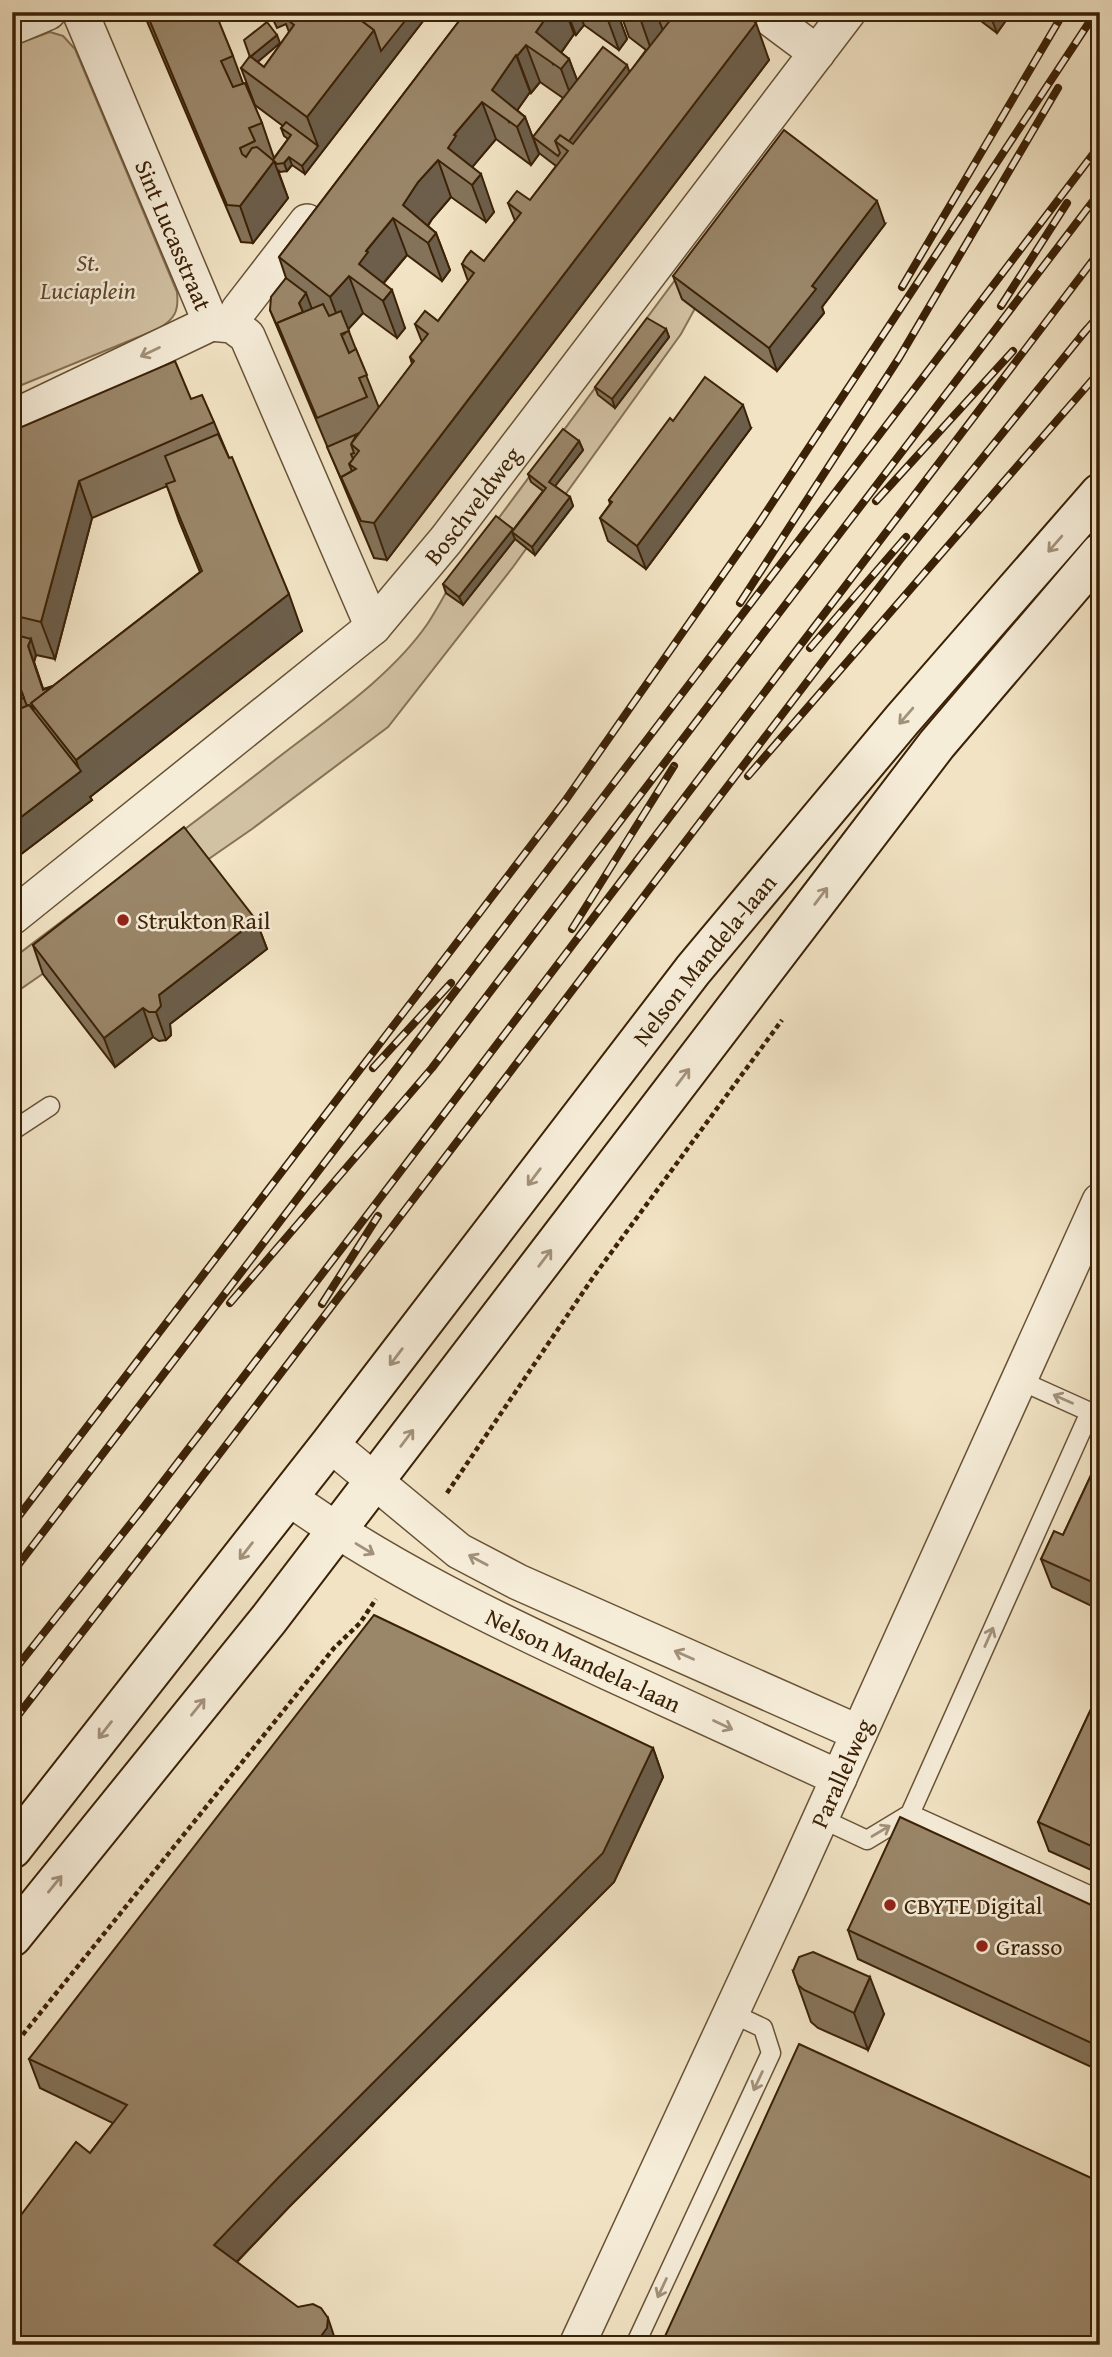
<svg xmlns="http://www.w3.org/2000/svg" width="1112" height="2357" font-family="'Gentium Book Plus',serif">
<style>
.green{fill:#d2c2a4;stroke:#867255;stroke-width:2}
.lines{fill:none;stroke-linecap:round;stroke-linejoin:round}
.service-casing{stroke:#685236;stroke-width:21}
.minor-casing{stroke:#685236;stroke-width:38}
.secondary-casing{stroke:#3b2106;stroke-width:42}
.path{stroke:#3b2106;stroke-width:4.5;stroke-dasharray:5 3.5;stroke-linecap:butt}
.service{stroke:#f6edd9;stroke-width:18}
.minor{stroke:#f6edd9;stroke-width:35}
.secondary{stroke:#f6edd9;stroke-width:38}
.rail-casing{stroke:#3b2106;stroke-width:8}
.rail{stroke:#f6edd9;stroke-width:5;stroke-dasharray:16;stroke-linecap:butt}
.wall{fill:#84735a;stroke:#3b2106;stroke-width:2;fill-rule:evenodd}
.shaded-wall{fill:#6c5e4a;stroke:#3b2106;stroke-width:2}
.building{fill:#9a8669;stroke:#3b2106;stroke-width:2}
.oneway{stroke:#a2917a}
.poi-dot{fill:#8f2418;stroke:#f6edd9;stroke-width:2.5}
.labels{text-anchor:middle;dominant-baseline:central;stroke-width:5;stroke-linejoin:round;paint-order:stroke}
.street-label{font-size:24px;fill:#3b2106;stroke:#f6edd9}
.park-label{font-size:24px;font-style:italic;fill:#61492e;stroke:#f6edd9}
.poi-label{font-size:24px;fill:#3b2106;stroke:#f6edd9;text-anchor:start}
</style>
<rect width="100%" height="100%" fill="#f1e3c4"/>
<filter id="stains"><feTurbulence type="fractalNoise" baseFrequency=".00286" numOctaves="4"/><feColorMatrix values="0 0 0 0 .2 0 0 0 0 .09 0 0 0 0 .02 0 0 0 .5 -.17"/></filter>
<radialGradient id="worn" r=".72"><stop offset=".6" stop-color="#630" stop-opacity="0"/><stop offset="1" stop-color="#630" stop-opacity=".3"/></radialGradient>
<g class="green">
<path d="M 50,32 L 63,36 L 75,49 L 177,292 C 179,311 175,319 158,329 L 12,389 L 12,46 Z"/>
<path d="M 681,272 L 704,292 L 681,334 L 513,567 L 388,727 L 252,829 L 12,995 L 12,959 C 97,894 183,832 266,767 C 320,724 389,680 428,623 C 438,608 446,592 455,577 Z"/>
</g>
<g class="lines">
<defs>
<g id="service">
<path d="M 12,1131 L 50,1106"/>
<path d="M 910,1814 L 1100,1900"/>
<path d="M 820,1818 L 867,1840 L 910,1814 L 1090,1412 L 1019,1380"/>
<path d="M 635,2345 L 771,2053 L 763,2028 L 731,2013"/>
</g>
<g id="minor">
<path id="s1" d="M 80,12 L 211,323 L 232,325 L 247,336 L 373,627"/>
<path d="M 762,12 L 817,53"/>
<path d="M 12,27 L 48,12"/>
<path d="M 232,325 L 239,310 L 307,222"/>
<path d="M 12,418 L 211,323"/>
<path id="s2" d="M 12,917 L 373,627 L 446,540 L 848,12"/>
<path d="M 330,1444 L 459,1551 L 518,1582 L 859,1733"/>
<path id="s3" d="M 288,1497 C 387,1568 496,1620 606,1671 C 683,1707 761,1742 839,1778"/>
<path id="s4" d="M 577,2345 L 789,1888 L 1100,1201"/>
</g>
<g id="secondary">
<path id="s5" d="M 12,1849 L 330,1444 L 693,970 L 902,720 L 1100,493"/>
<path d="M 12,1937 L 269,1619 L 937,744 L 1100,553"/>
</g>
</defs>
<use href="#service" class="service-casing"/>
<use href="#minor" class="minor-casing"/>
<use href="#secondary" class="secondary-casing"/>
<g class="path">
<path d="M 447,1493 L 594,1276 L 782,1020"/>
<path d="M 12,2048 L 334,1648 L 360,1623 L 376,1599"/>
</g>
<use href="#service" class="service"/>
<use href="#minor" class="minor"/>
<use href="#secondary" class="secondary"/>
<defs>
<g id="rail">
<path d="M 902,287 L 1064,12"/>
<path d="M 1001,306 L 1067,203"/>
<path d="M 1081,336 L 1100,314"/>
<path d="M 876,501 L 1013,351"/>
<path d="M 740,603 L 899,358 L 1058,88"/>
<path d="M 810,648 L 906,537"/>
<path d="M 748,776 L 1100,371"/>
<path d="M 572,929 L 674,766"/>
<path d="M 373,1068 L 451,983"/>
<path d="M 230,1303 L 432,1068 L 1100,192"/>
<path d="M 322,1304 L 378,1216"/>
<path d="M 12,1525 L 565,801 L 759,523 L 1096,12"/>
<path d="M 12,1573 L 1100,145"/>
<path d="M 12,1673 L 143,1508 L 355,1231 L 1100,251"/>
<path d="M 12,1723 L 166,1524 L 899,561 L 1087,329"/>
</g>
</defs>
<use href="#rail" class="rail-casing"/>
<use href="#rail" class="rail"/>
</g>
<g class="wall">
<path d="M 143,12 L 214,12 L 233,56 L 243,83 L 262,123 L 274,158 L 288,139 L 284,136 L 281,128 L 283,126 L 255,105 L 241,68 L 280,43 L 257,62 L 264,67 L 289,32 L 286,24 L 277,28 L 271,15 L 257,20 L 254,13 L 241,19 L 239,12 L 430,12 L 305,174 L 292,165 L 287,171 L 280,172 L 278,170 L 288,198 L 253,243 L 241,242 Z"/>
<path d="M 466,12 L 617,12 L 627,39 L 619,50 L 584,25 L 576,35 L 574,34 L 561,53 L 569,59 L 577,80 L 630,72 L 646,50 L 629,37 L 620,12 L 742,12 L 769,60 L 387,560 L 374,558 L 270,310 L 286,278 L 279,257 ZM 540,82 L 563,98 L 533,137 L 539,153 L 556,166 L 530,200 L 508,203 L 515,221 L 484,261 L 462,264 L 468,281 L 438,321 L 415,324 L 422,342 L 410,357 L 412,364 L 379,408 L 348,329 L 363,313 L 397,338 L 405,328 L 383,284 L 407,255 L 442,281 L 450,270 L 436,233 L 428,226 L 432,219 L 451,197 L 486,222 L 494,212 L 472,167 L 496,139 L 531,165 L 539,154 L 525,117 L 517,110 L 530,92 L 531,93 Z"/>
<path d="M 969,12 L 1012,12 L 997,33 Z"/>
<path d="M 885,224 L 822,307 L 824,313 L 777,371 L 682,299 L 673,276 Z"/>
<path d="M 666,329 L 669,337 L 615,408 L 598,395 L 595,387 Z"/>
<path d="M 191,399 L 214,422 L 302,631 L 90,797 L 92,800 L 12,861 L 12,448 ZM 167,486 L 179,521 L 200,572 L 53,686 L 43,689 L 34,662 L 36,655 L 55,659 L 92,518 Z"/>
<path d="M 673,421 L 751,428 L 646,569 L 608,541 L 600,518 L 610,504 L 609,500 Z"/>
<path d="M 579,441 L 583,450 L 555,486 L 570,497 L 573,506 L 535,555 L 515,539 L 463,605 L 446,593 L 443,584 L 513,530 L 543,491 L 531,482 L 528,474 Z"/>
<path d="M 256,920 L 267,949 L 170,1024 L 171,1035 L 166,1040 L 159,1041 L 153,1037 L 115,1067 L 43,974 L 33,945 Z"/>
<path d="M 1100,1456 L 1100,1610 L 1052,1587 L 1041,1559 L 1063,1535 Z"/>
<path d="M 1100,1690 L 1100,1874 L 1049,1851 L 1038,1822 Z"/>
<path d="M 653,1748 L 663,1777 L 614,1882 L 289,2207 L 237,2262 L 337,2345 L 12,2345 L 90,2153 L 113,2123 L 40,2088 L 29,2059 Z"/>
<path d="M 1100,1909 L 1100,2071 L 858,1959 L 848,1930 Z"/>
<path d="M 793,1971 L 884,2014 L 868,2050 L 818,2028 L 811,2022 Z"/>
</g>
<g class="shaded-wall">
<path d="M 412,12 L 430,12 L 305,174 L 302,166 L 318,146 L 307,117 L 374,30 Z"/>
<path d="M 550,12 L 566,12 L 574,34 L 553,64 L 536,32 Z"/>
<path d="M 567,12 L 579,12 L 584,25 L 576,35 Z"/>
<path d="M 605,12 L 617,12 L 627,39 L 619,50 Z"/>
<path d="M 644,12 L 656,12 L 666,39 L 653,55 L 640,18 Z"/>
<path d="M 989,12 L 1012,12 L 997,33 Z"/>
<path d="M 756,23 L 769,60 L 387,560 L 374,523 Z"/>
<path d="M 277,35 L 280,43 L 253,66 L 250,57 Z"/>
<path d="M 526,45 L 540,82 L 531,93 L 517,56 Z"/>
<path d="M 516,55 L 530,92 L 509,122 L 492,90 Z"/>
<path d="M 569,59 L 583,96 L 575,107 L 561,69 Z"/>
<path d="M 627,65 L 633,82 L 568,151 L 564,147 Z"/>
<path d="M 482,102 L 496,139 L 469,171 L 448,148 L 454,135 Z"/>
<path d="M 525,117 L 539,154 L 531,165 L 517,127 Z"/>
<path d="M 289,157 L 292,165 L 287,171 L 284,163 Z"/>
<path d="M 438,160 L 451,197 L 432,219 L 420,237 L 403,205 L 418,182 Z"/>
<path d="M 274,161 L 288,198 L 253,243 L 240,206 Z"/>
<path d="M 481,174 L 494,212 L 486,222 L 472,185 Z"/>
<path d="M 877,201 L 885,224 L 822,307 L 824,313 L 777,371 L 769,348 L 812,286 Z"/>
<path d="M 393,218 L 407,255 L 380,287 L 359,264 L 366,251 Z"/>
<path d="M 436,233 L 450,270 L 442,281 L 428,243 Z"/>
<path d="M 349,276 L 363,313 L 344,334 L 330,297 Z"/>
<path d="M 392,290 L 405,328 L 397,338 L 383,301 Z"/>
<path d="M 306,293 L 312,309 L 305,319 L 299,303 Z"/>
<path d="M 666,329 L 669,337 L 615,408 L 612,399 Z"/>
<path d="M 743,405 L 751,428 L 646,569 L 637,546 Z"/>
<path d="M 579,441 L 583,450 L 552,490 L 549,482 Z"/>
<path d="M 79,481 L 92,518 L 55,659 L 41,622 Z"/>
<path d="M 570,497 L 573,506 L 535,555 L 532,547 Z"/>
<path d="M 513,529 L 512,532 L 515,539 L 463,605 L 459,597 Z"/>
<path d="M 289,594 L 302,631 L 90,797 L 92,800 L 12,861 L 12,824 L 80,772 L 76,760 Z"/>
<path d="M 31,639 L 36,655 L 34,662 L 49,706 L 28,646 Z"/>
<path d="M 256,920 L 267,949 L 170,1024 L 171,1035 L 166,1040 L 156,1012 L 159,995 Z"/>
<path d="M 143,1008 L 153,1037 L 115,1067 L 104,1038 Z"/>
<path d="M 1100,1567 L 1100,1603 L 1092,1582 Z"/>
<path d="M 653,1748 L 663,1777 L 614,1882 L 289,2207 L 225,2274 L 214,2245 Z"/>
<path d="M 870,1977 L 884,2014 L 868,2050 L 854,2013 Z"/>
<path d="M 328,2318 L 337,2345 L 321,2345 L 319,2339 Z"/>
</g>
<g class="building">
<path d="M 146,12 L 201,12 L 204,19 L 216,14 L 233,56 L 221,61 L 233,87 L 245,83 L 262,123 L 249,128 L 255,141 L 240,148 L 242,154 L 246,157 L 252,148 L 257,147 L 274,161 L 240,206 L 227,205 Z"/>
<path d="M 287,12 L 350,12 L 374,30 L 307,117 L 241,68 L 250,56 L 264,67 L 294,25 L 284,17 Z"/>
<path d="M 350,12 L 412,12 L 381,51 L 374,30 Z"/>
<path d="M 466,12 L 550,12 L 536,32 L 569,59 L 561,69 L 526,45 L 517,56 L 516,55 L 492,90 L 525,117 L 517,127 L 482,102 L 454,135 L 456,136 L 448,148 L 481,174 L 476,180 L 472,185 L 438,160 L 418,182 L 403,205 L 436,233 L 428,243 L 393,218 L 366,251 L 368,252 L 359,264 L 392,290 L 383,301 L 349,276 L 330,297 L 279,257 Z"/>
<path d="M 632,12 L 644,12 L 640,18 Z"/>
<path d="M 665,12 L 742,12 L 756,23 L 374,523 L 361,521 L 341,477 L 356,469 L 349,464 L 359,451 L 351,444 L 414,361 L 410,357 L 428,334 L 415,324 L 425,311 L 438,321 L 474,273 L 462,264 L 466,257 L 471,251 L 484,261 L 521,213 L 508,203 L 513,196 L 517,191 L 530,200 L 568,151 L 555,141 L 560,135 L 573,144 L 672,18 Z"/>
<path d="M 267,22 L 277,35 L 250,57 L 244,40 Z"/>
<path d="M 603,47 L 627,65 L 569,141 L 560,135 L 555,141 L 560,153 L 558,156 L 533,137 Z"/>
<path d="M 286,122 L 318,146 L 302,166 L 289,157 L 284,163 L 277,164 L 273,160 L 291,135 L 281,128 Z"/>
<path d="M 784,130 L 877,201 L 812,286 L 816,289 L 769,348 L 673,276 Z"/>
<path d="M 286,278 L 306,293 L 299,303 L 303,312 L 277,323 L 285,344 L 270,310 L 271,297 Z"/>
<path d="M 323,304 L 329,316 L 341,311 L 349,331 L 341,334 L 349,353 L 356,349 L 367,375 L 359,378 L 367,397 L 317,418 L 277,323 Z"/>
<path d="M 647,318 L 666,329 L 612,399 L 595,387 Z"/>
<path d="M 175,361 L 191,399 L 202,395 L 214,422 L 79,481 L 41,622 L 12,615 L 12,448 L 17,429 Z"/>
<path d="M 705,377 L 743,405 L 637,546 L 600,518 L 612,502 L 609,500 L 670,418 L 673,421 Z"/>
<path d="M 563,429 L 579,441 L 549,482 L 570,497 L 532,547 L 512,532 L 546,488 L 528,474 Z"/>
<path d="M 218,434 L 229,458 L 232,457 L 289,594 L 76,760 L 31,703 L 202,571 L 166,484 L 175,481 L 165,456 Z"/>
<path d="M 357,434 L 351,444 L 354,453 L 351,454 L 353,459 L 349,464 L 352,471 L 341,477 L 343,483 L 327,447 Z"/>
<path d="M 496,516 L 513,529 L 459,597 L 443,584 Z"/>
<path d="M 12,634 L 31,639 L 28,646 L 43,690 L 53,686 L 31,703 L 34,710 L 29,705 L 27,706 L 12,667 Z"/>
<path d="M 12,667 L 24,698 L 12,702 Z"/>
<path d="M 29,705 L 81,771 L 12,824 L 12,712 Z"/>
<path d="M 184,827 L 256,920 L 159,995 L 161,1006 L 156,1012 L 149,1012 L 143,1008 L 104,1038 L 33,945 Z"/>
<path d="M 1100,1456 L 1100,1567 L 1092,1582 L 1041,1559 L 1054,1531 L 1063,1535 Z"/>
<path d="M 374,1615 L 653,1748 L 603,1853 L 278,2178 L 214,2245 L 298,2307 L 313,2304 L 321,2308 L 328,2318 L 327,2328 L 319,2339 L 303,2341 L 300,2345 L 12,2345 L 12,2227 L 76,2142 L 90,2153 L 127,2105 L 29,2059 Z"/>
<path d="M 1100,1690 L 1100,1850 L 1038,1822 Z"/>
<path d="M 900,1817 L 1100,1909 L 1100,2047 L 848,1930 Z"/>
<path d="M 813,1952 L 870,1977 L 854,2013 L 804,1990 L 798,1985 L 793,1971 L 799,1957 Z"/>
<path d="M 799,2044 L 1100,2182 L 1100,2345 L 661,2345 Z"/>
</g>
<defs><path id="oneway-shaft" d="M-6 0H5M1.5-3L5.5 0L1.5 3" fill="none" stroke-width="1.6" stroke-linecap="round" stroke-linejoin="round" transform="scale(1.75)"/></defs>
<g class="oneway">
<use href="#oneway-shaft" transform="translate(150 352) rotate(154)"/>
<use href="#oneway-shaft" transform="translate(1055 544) rotate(131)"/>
<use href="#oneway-shaft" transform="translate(906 716) rotate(131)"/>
<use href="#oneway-shaft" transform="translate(821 896) rotate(-53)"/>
<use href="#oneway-shaft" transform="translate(683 1077) rotate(-53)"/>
<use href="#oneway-shaft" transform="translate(534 1177) rotate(127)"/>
<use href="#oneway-shaft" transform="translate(545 1258) rotate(-53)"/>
<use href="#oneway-shaft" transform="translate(396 1357) rotate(127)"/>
<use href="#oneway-shaft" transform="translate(1063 1399) rotate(-156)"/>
<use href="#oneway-shaft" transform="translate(407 1438) rotate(-53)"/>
<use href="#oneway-shaft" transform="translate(365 1549) rotate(31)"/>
<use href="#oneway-shaft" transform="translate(246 1551) rotate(128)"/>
<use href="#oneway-shaft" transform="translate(478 1560) rotate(-152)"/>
<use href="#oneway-shaft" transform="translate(989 1637) rotate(-66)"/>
<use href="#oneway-shaft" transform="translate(684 1655) rotate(-156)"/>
<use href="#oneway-shaft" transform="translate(198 1707) rotate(-51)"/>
<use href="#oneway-shaft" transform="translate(723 1725) rotate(25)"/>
<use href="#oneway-shaft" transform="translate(105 1730) rotate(128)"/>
<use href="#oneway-shaft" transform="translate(881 1831) rotate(-31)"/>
<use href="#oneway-shaft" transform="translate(55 1884) rotate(-51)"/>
<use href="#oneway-shaft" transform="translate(758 2081) rotate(115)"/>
<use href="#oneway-shaft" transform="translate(662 2288) rotate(115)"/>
</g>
<g class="poi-dot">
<circle cx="123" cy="920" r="7"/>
<circle cx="890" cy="1905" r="7"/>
<circle cx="982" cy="1946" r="7"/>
</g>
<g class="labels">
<g class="street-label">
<text stroke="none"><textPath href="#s1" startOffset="242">Sint Lucasstraat</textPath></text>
<text stroke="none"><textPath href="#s2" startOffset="620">Boschveldweg</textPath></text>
<text stroke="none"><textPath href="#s5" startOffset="1127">Nelson Mandela-laan</textPath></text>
<text stroke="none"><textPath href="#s3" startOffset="338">Nelson Mandela-laan</textPath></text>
<text stroke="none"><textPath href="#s4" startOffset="630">Parallelweg</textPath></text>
</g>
<g class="park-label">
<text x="88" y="262">St.<tspan x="88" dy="28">Luciaplein</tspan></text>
</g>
<g class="poi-label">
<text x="137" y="920">Strukton Rail</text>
<text x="904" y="1905">CBYTE Digital</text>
<text x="996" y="1946">Grasso</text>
</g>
</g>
<rect width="1112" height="2357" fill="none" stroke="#f1e3c4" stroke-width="42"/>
<rect x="14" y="14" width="1084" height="2329" fill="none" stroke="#3b2106" stroke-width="3.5"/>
<rect x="21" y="21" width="1070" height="2315" fill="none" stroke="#3b2106" stroke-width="2"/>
<rect width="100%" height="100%" filter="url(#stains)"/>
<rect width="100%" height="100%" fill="url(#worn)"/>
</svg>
